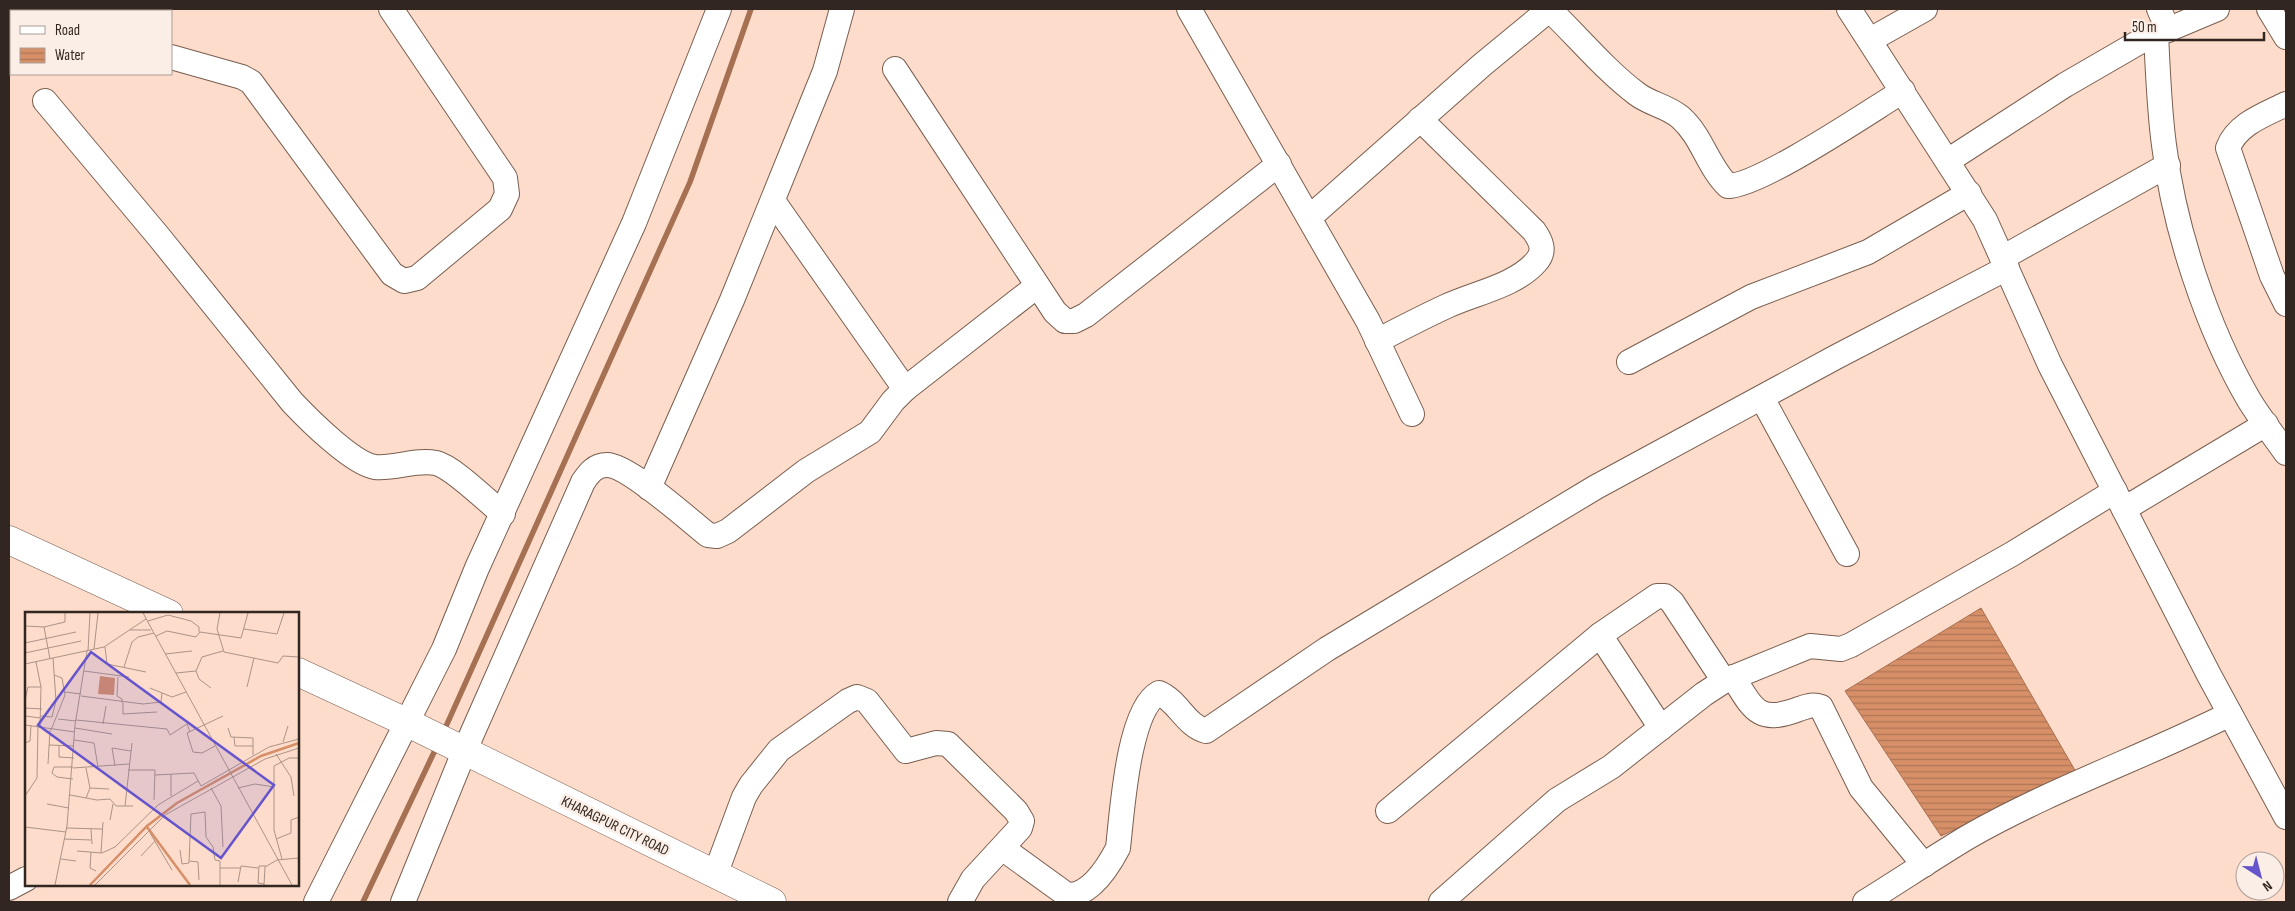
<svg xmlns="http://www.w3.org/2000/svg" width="2295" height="911" font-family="'Sofia Sans Condensed',sans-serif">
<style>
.water{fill:url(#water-rules);stroke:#a67052}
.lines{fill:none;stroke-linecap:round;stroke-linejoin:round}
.stream{stroke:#a67052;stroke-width:5.5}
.minor-casing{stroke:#795e4f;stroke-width:26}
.major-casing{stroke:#795e4f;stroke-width:29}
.minor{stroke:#fff;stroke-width:24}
.major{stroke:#fff;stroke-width:28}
.labels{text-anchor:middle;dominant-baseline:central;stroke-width:5;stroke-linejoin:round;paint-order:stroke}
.street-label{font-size:15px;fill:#322620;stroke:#fbeee7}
.inset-river{fill:none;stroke:#d78f68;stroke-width:2.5}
.inset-road{fill:none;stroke:#ac9387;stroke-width:1}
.view{fill:#6654cd;fill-opacity:0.15;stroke:#6654cd;stroke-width:2.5}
.inset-edge{fill:none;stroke:#322620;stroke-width:2.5}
</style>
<defs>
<pattern id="water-rules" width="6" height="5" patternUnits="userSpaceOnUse" patternTransform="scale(1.25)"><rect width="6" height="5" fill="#d78f68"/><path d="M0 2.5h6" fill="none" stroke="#af7555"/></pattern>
</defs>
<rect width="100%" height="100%" fill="#fddccb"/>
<path class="water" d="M 1981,608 L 2076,772 L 1941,836 L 1845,691 Z"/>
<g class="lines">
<g class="stream">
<path d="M 443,733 L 690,182 L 751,9"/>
<path d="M 363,902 L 437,746"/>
</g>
<defs>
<g id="minor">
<path d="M 97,9 L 99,11"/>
<path d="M 1189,9 L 1368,321 L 1412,414"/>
<path d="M 1549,9 C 1578,37 1605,70 1637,94 C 1650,104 1667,106 1680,117 C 1702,136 1708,167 1728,186 C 1760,186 1870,111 1903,91"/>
<path d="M 1849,9 L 1985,220 L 2050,365 L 2209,675 L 2286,817"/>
<path d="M 2159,9 L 2168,30"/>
<path d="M 2269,9 L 2286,37"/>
<path d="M 2156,35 C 2158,71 2159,108 2164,145 C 2174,228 2207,328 2249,400 C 2260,418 2274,436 2286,453"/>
<path d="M 1870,40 L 1925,9"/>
<path d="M 171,57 L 242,77 L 251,82 L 392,274 L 404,281 L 417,278 L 500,209 L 507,194 L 505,178 L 391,9"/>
<path d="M 895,69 L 1055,312 L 1065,321 L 1074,321 L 1086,315 L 1279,164"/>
<path d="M 45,101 L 159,237 L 292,402 C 308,419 353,464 375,467 C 395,469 416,459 436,463 C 453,467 488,502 503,514"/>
<path d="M 2286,104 C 2264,115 2237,124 2228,148 L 2272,276 L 2286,304"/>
<path d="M 1949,160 L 2065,85 L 2141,41 L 2217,9"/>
<path d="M 773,201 L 905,389"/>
<path d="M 1310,217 L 1482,65 L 1550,9"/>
<path d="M 2002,258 L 2168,165"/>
<path d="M 1377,341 C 1400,329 1423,317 1447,306 C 1475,293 1515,286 1536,262 C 1546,251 1541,241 1534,231 L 1420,119"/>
<path d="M 1629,362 L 1751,297 L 1868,252 L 1969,193"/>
<path d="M 1762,398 L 1847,554"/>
<path d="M 649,488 L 732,300 L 825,71 L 842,9"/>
<path d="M 2124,509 L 2266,424"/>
<path d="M 1600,635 L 1661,728"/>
<path d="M 1733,677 C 1754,711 1759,724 1799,709 C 1808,706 1813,704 1821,707 L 1861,788 L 1924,865"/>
<path d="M 1388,811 L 1600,635 L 1657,596 L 1665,596 L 1672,602 L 1724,681"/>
<path d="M 1002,848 L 1067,895 C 1090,896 1108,867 1118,848 C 1122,814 1128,709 1159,693 C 1178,701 1186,726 1206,731 L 1327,649 L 1596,487 L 1836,357 L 2007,268"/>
<path d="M 715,875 L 744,797 L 751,785 L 779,750 L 848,701 L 857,697 L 867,701 L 906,751 L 936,743 L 948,744 L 1016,811 L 1022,821 L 1020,828 L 973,879 L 960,902"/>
<path d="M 9,888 L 26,879"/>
<path d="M 316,902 L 444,649 L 477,568 L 634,223 L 719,9"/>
<path d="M 403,902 L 464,752 L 583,482 C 589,473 595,465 607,465 C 628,465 689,520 708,535 L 717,536 L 728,531 L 806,471 L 870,432 L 893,401 L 905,389 L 1037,286"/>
<path d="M 1441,902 L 1557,800 L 1611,767 L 1704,694 L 1724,681 L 1810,646 L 1841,649 L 1851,645 L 2012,554 L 2115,491"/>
<path d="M 1865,902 C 1899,881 1933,858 1968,837 C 2052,789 2144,757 2230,714"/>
</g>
<g id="major">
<path d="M 9,540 L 169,614"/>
<path d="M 298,672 L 408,723 L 772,902"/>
</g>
</defs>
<use href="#minor" class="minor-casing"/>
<use href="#major" class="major-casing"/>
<use href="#minor" class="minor"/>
<use href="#major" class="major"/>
</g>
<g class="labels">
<g class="street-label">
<text transform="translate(615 826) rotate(26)">KHARAGPUR CITY ROAD</text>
</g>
</g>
<g transform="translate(25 612)">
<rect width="274" height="274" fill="#fddccb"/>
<path d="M 75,64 L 90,66 L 89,83 L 73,82 Z" fill="#d78f68"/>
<path class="inset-river" d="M 122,215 L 165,273M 65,273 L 122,214 L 152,191 L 236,144 L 274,131"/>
<path class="inset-road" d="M 118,1 L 267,273M 195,1 L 192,17 L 199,40 L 253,51 L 258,44 L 274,45M 123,9 L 143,3 L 166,9 L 174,15 L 174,20M 0,14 L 19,15M 219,17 L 252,22 L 259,1M 105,18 L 126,18M 131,24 L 142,19 L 171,25 L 175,20 L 216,26 L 223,1M 0,31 L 51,20M 80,35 L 82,52 L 121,60M 69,37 L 73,1M 63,39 L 65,1M 0,41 L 56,29M 140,42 L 167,39M 25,47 L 19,15 L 40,10 L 40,1M 11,50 L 16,75 L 15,115M 0,52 L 79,35 L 121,7M 99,55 L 107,30 L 113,25 L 129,21M 59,59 L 104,65M 151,61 L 171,59M 93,65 L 92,84 L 97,87 L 97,91M 222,75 L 229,46M 125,76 L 147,85 L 161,80M 186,76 L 174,67 L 171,59 L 177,45 L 198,39M 40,80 L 56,82M 56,84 L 118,92 L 136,90 L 137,81M 0,88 L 3,75 L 16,75M 98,91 L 98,102 L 132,100M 0,96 L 17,97M 0,104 L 16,106M 16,104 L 27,105 L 31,89 L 28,46M 33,107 L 51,109M 51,108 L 142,117 L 145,123 L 162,112 L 165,120M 78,112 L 81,94M 0,113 L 50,120M 50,116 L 87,122M 203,116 L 206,125 L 228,126 L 228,143M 26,118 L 40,83 L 37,66 L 29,63M 209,125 L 210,134 L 228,134M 49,128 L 69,131 L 73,155M 258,130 L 263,114M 0,131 L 5,129 L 6,113M 24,133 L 49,134M 34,133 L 34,145 L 49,146M 190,134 L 177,141 L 168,140 L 162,121 L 198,104M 251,142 L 266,165 L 269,184M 23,152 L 25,118M 90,154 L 87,136 L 106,139M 48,156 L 104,152M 61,156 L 65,176M 103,158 L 130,158 L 129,188M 130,163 L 169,161 L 176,174 L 244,135 L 274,127M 48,167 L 32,165 L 27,161 L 29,155 L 48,155M 186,176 L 196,194 L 198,235M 213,176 L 230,172 L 249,175M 45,183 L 72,188 L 85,187 L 91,194 L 108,194M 0,184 L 12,166 L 13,114M 146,184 L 146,162M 61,186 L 65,176 L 84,177M 22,192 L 44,196M 100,194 L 107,131M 85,208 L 88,192M 0,215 L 41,220M 41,216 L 77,217M 66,217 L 67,232M 125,221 L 147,258M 39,227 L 66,228M 251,227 L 266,221 L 266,208 L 274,205M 155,238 L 157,252 L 164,251 L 166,202 L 180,200 L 181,225 L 188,235 L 190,248 L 195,249 L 195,273M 52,239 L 77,241 L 90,235 L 133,193 L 173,169M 66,240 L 65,256 L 71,259M 76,241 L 78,210M 116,244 L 130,229M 36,247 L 51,249M 257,247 L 249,218 L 249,154 L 264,146 L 274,146M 252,248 L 274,246M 165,249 L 173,250 L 174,268M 195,256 L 215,256M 213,270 L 216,254 L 233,256M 239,272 L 233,271 L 234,254 L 241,254M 30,273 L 42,214 L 50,113 L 62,39M 70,273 L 140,203 L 240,147 L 274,136M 239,273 L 240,255 L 252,248"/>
<path class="view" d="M 66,40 L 249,173 L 196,246 L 13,113 Z"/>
<rect width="274" height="274" class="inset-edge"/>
</g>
<rect width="2295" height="911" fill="none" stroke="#322620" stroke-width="20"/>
<rect x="10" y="10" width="162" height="65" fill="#fbeee7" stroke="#ab9e97"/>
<rect x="20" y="26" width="25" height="8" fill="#ffffff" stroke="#ab9e97"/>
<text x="55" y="35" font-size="15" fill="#322620">Road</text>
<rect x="20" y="48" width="25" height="15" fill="url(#water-rules)" stroke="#ab9e97"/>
<text x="55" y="60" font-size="15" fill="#322620">Water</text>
<g transform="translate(2260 876) rotate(144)"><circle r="24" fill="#fbeee7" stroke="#ab9e97"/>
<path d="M0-4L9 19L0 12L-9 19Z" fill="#6654cd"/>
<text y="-8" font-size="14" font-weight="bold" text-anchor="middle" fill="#322620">N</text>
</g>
<path d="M2125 32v8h139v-8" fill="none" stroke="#322620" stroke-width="2.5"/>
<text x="2132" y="32" font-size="15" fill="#322620" stroke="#fbeee7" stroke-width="4" paint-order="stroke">50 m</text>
</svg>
